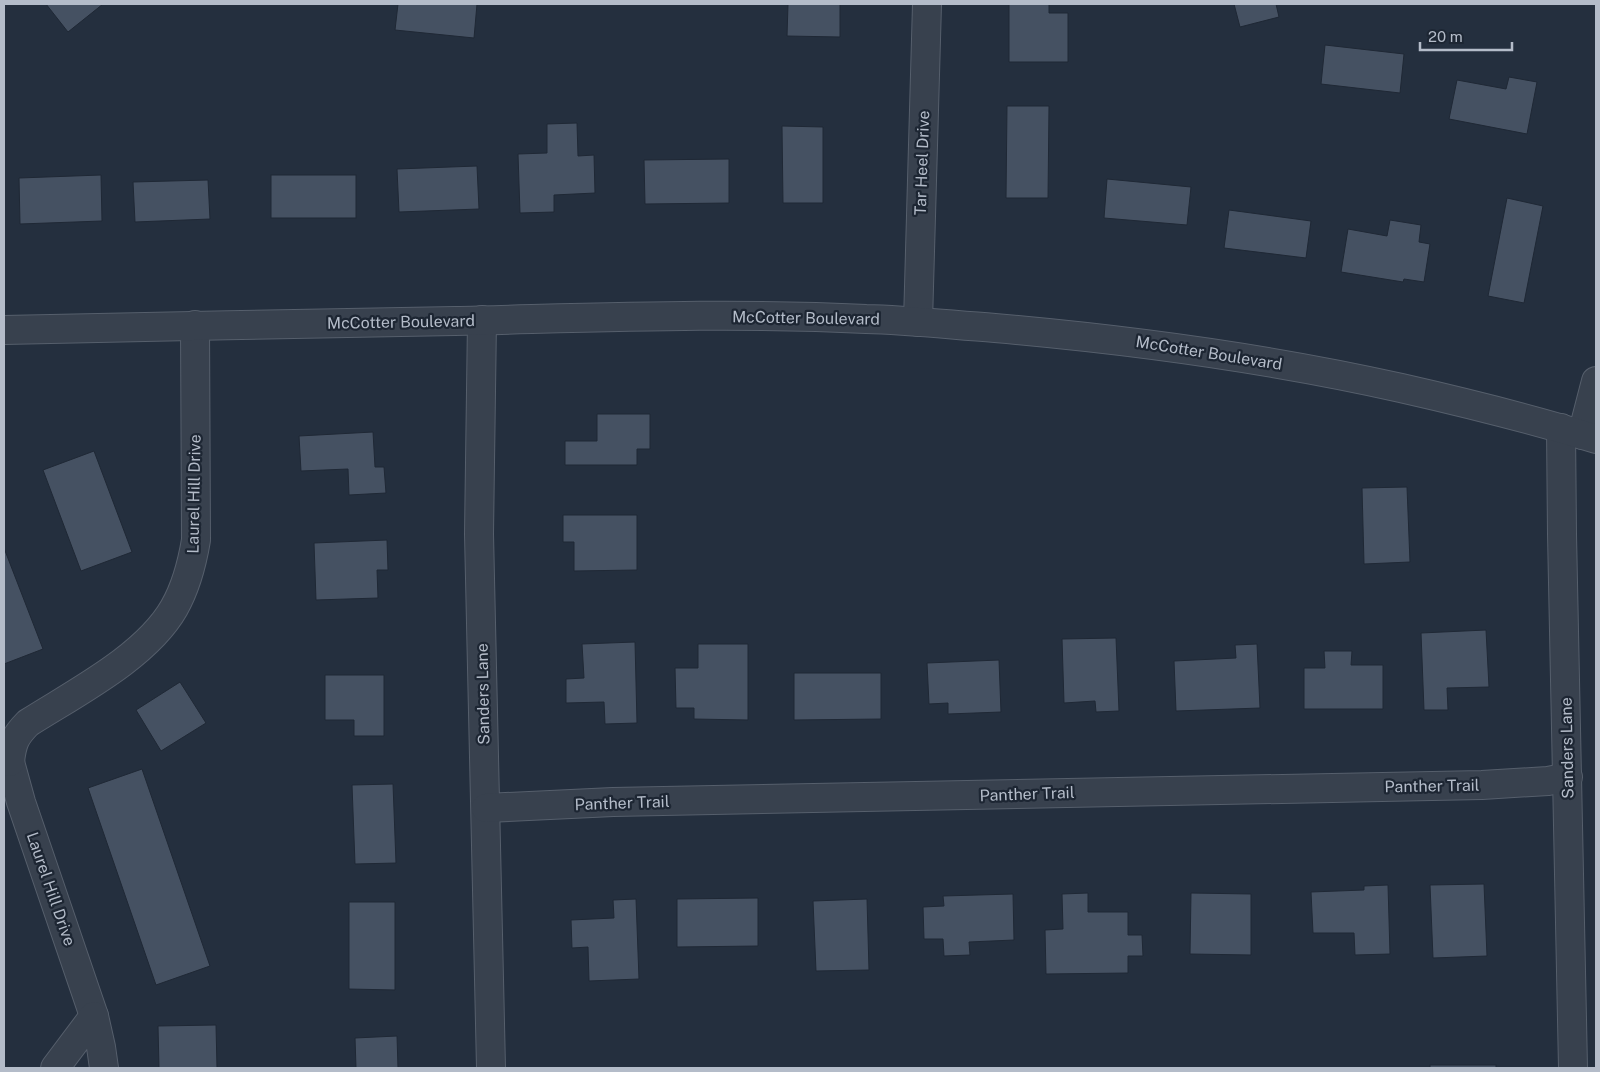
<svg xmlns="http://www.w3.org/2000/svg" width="1600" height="1072" font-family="'Public Sans',sans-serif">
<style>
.building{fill:#455162;stroke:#1f2835}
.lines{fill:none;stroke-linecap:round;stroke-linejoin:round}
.minor-casing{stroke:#565f6c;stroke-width:30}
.tertiary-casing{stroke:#565f6c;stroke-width:30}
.minor{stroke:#38414e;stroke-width:28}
.tertiary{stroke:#38414e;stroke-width:28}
.labels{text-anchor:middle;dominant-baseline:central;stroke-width:4.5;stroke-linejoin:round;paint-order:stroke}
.street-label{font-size:16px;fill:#b4bcc9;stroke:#1d2633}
</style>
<rect width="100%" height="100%" fill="#242f3e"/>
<g class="building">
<path d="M 46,4 L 103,4 L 68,32 Z"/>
<path d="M 398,4 L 477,4 L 474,38 L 395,30 Z"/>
<path d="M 788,4 L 840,4 L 840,37 L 787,36 Z"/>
<path d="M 1009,4 L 1049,4 L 1049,13 L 1068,13 L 1068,62 L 1009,62 Z"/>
<path d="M 1234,4 L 1276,4 L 1279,17 L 1240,27 Z"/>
<path d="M 1325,45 L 1404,54 L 1400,93 L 1321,84 Z"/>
<path d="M 1509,77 L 1537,82 L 1527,134 L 1449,119 L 1457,80 L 1506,89 Z"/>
<path d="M 1007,106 L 1049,106 L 1048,198 L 1006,198 Z"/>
<path d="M 577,123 L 578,156 L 594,155 L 595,193 L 554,195 L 554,212 L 520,213 L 518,154 L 547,153 L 547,124 Z"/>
<path d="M 782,126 L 823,127 L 823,203 L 783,203 Z"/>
<path d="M 729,159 L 729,203 L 645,204 L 644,160 Z"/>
<path d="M 477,166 L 479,209 L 399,212 L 397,169 Z"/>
<path d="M 101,175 L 102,221 L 20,224 L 19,178 Z"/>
<rect x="271" y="175" width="85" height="43"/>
<path d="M 1107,179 L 1191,187 L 1187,225 L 1104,218 Z"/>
<path d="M 208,180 L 210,219 L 135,222 L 133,182 Z"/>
<path d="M 1507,198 L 1543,206 L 1524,303 L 1488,296 Z"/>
<path d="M 1229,210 L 1311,221 L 1306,258 L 1224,248 Z"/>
<path d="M 1390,220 L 1421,225 L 1419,242 L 1430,244 L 1424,282 L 1404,279 L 1403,282 L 1341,272 L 1348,229 L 1387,236 Z"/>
<path d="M 597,414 L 650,414 L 650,449 L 637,449 L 637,465 L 565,465 L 565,441 L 597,441 Z"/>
<path d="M 373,432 L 375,467 L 384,467 L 386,493 L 349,495 L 348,469 L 301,471 L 299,436 Z"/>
<path d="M 94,451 L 132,552 L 81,571 L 43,470 Z"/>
<path d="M 1407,487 L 1410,562 L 1364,564 L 1362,488 Z"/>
<path d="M 563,515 L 637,515 L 637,570 L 574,571 L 574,542 L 563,542 Z"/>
<path d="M 387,540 L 388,570 L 377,570 L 378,598 L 316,600 L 314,543 Z"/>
<path d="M 4,548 L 43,649 L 4,664 Z"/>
<path d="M 1486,630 L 1489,687 L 1447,688 L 1448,710 L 1424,710 L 1421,633 Z"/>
<path d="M 1116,638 L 1119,711 L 1096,712 L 1095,701 L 1064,703 L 1062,639 Z"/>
<path d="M 635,642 L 637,723 L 605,724 L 604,702 L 566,703 L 566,679 L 584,678 L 582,644 Z"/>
<path d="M 698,644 L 748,644 L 748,720 L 694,719 L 694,708 L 676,708 L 675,668 L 698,668 Z"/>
<path d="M 1257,644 L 1260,708 L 1176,711 L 1174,661 L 1236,658 L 1235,645 Z"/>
<path d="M 1324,651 L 1352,651 L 1351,665 L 1383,665 L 1383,709 L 1304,709 L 1304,668 L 1325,668 Z"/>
<path d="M 999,660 L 1001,712 L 948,714 L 948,703 L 929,704 L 927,663 Z"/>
<path d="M 794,673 L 881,673 L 881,719 L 794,720 Z"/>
<path d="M 325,675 L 384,675 L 384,736 L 354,736 L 354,720 L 325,720 Z"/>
<path d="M 180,682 L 206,723 L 161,751 L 136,710 Z"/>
<path d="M 142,769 L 210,966 L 156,985 L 88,788 Z"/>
<path d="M 393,784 L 396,863 L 355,864 L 352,785 Z"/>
<path d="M 1484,884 L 1487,956 L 1433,958 L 1430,885 Z"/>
<path d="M 1388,885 L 1390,954 L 1355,955 L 1354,933 L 1313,933 L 1311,892 L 1364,890 L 1364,886 Z"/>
<path d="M 1088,893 L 1088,912 L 1128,912 L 1128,935 L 1142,935 L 1143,956 L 1128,956 L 1128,973 L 1046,974 L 1045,930 L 1063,929 L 1062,894 Z"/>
<path d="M 1191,893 L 1251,894 L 1251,955 L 1190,954 Z"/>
<path d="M 1013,894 L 1014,940 L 969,942 L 970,955 L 944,956 L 943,939 L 924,939 L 923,907 L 944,906 L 943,896 Z"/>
<path d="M 758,898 L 758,946 L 677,947 L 677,899 Z"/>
<path d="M 636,899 L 639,979 L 589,981 L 588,947 L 572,948 L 571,920 L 614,918 L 613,900 Z"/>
<path d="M 867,899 L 869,970 L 816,971 L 813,901 Z"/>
<path d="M 349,902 L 395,902 L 395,990 L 349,989 Z"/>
<path d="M 216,1025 L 217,1068 L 159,1068 L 158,1026 Z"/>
<path d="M 397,1036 L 398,1068 L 356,1068 L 355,1038 Z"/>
<rect x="1430" y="1065" width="66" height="3"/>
</g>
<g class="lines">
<defs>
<g id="minor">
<path d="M 482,320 L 479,534 L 491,1068"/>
<path d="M 918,322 L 927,4"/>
<path d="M 1561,428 L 1562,534 L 1573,1068"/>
<path d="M 1582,435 L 1596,381"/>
<path d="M 4,756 L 10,762 L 21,802 L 94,1016"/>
<path d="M 10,762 C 12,743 15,736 28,723 C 75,693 146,657 174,608 C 186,587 192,564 196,540 L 195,325"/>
<path d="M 486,808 L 613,802 L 1482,785 L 1548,781 L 1568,777"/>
<path d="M 55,1068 L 94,1016 L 101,1047 L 104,1068"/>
</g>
<path id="tertiary" d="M 4,330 C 154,326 305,324 455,321 C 592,318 730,312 866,319 C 909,320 952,325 995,328 C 1132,340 1267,358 1401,388 C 1467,403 1532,419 1596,439"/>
</defs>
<use href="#minor" class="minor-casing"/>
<use href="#tertiary" class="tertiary-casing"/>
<use href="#minor" class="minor"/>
<use href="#tertiary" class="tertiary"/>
</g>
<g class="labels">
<g class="street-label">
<text transform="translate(922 163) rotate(-88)">Tar Heel Drive</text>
<text transform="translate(806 318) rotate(1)">McCotter Boulevard</text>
<text transform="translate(401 322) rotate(-1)">McCotter Boulevard</text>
<text transform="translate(1209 353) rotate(9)">McCotter Boulevard</text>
<text transform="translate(194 494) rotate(-89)">Laurel Hill Drive</text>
<text transform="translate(483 694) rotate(-91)">Sanders Lane</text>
<text transform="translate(1567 748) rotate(-91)">Sanders Lane</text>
<text transform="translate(1432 786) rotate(-1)">Panther Trail</text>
<text transform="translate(1027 794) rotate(-2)">Panther Trail</text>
<text transform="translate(622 803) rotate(-2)">Panther Trail</text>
<text transform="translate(51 889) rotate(71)">Laurel Hill Drive</text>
</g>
</g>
<rect width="1600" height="1072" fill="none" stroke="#b4bcc9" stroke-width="10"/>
<path d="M1420 42v8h92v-8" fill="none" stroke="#b4bcc9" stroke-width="2.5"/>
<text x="1428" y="42" font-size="15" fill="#b4bcc9" stroke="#1d2633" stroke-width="4" paint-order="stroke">20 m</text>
</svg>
